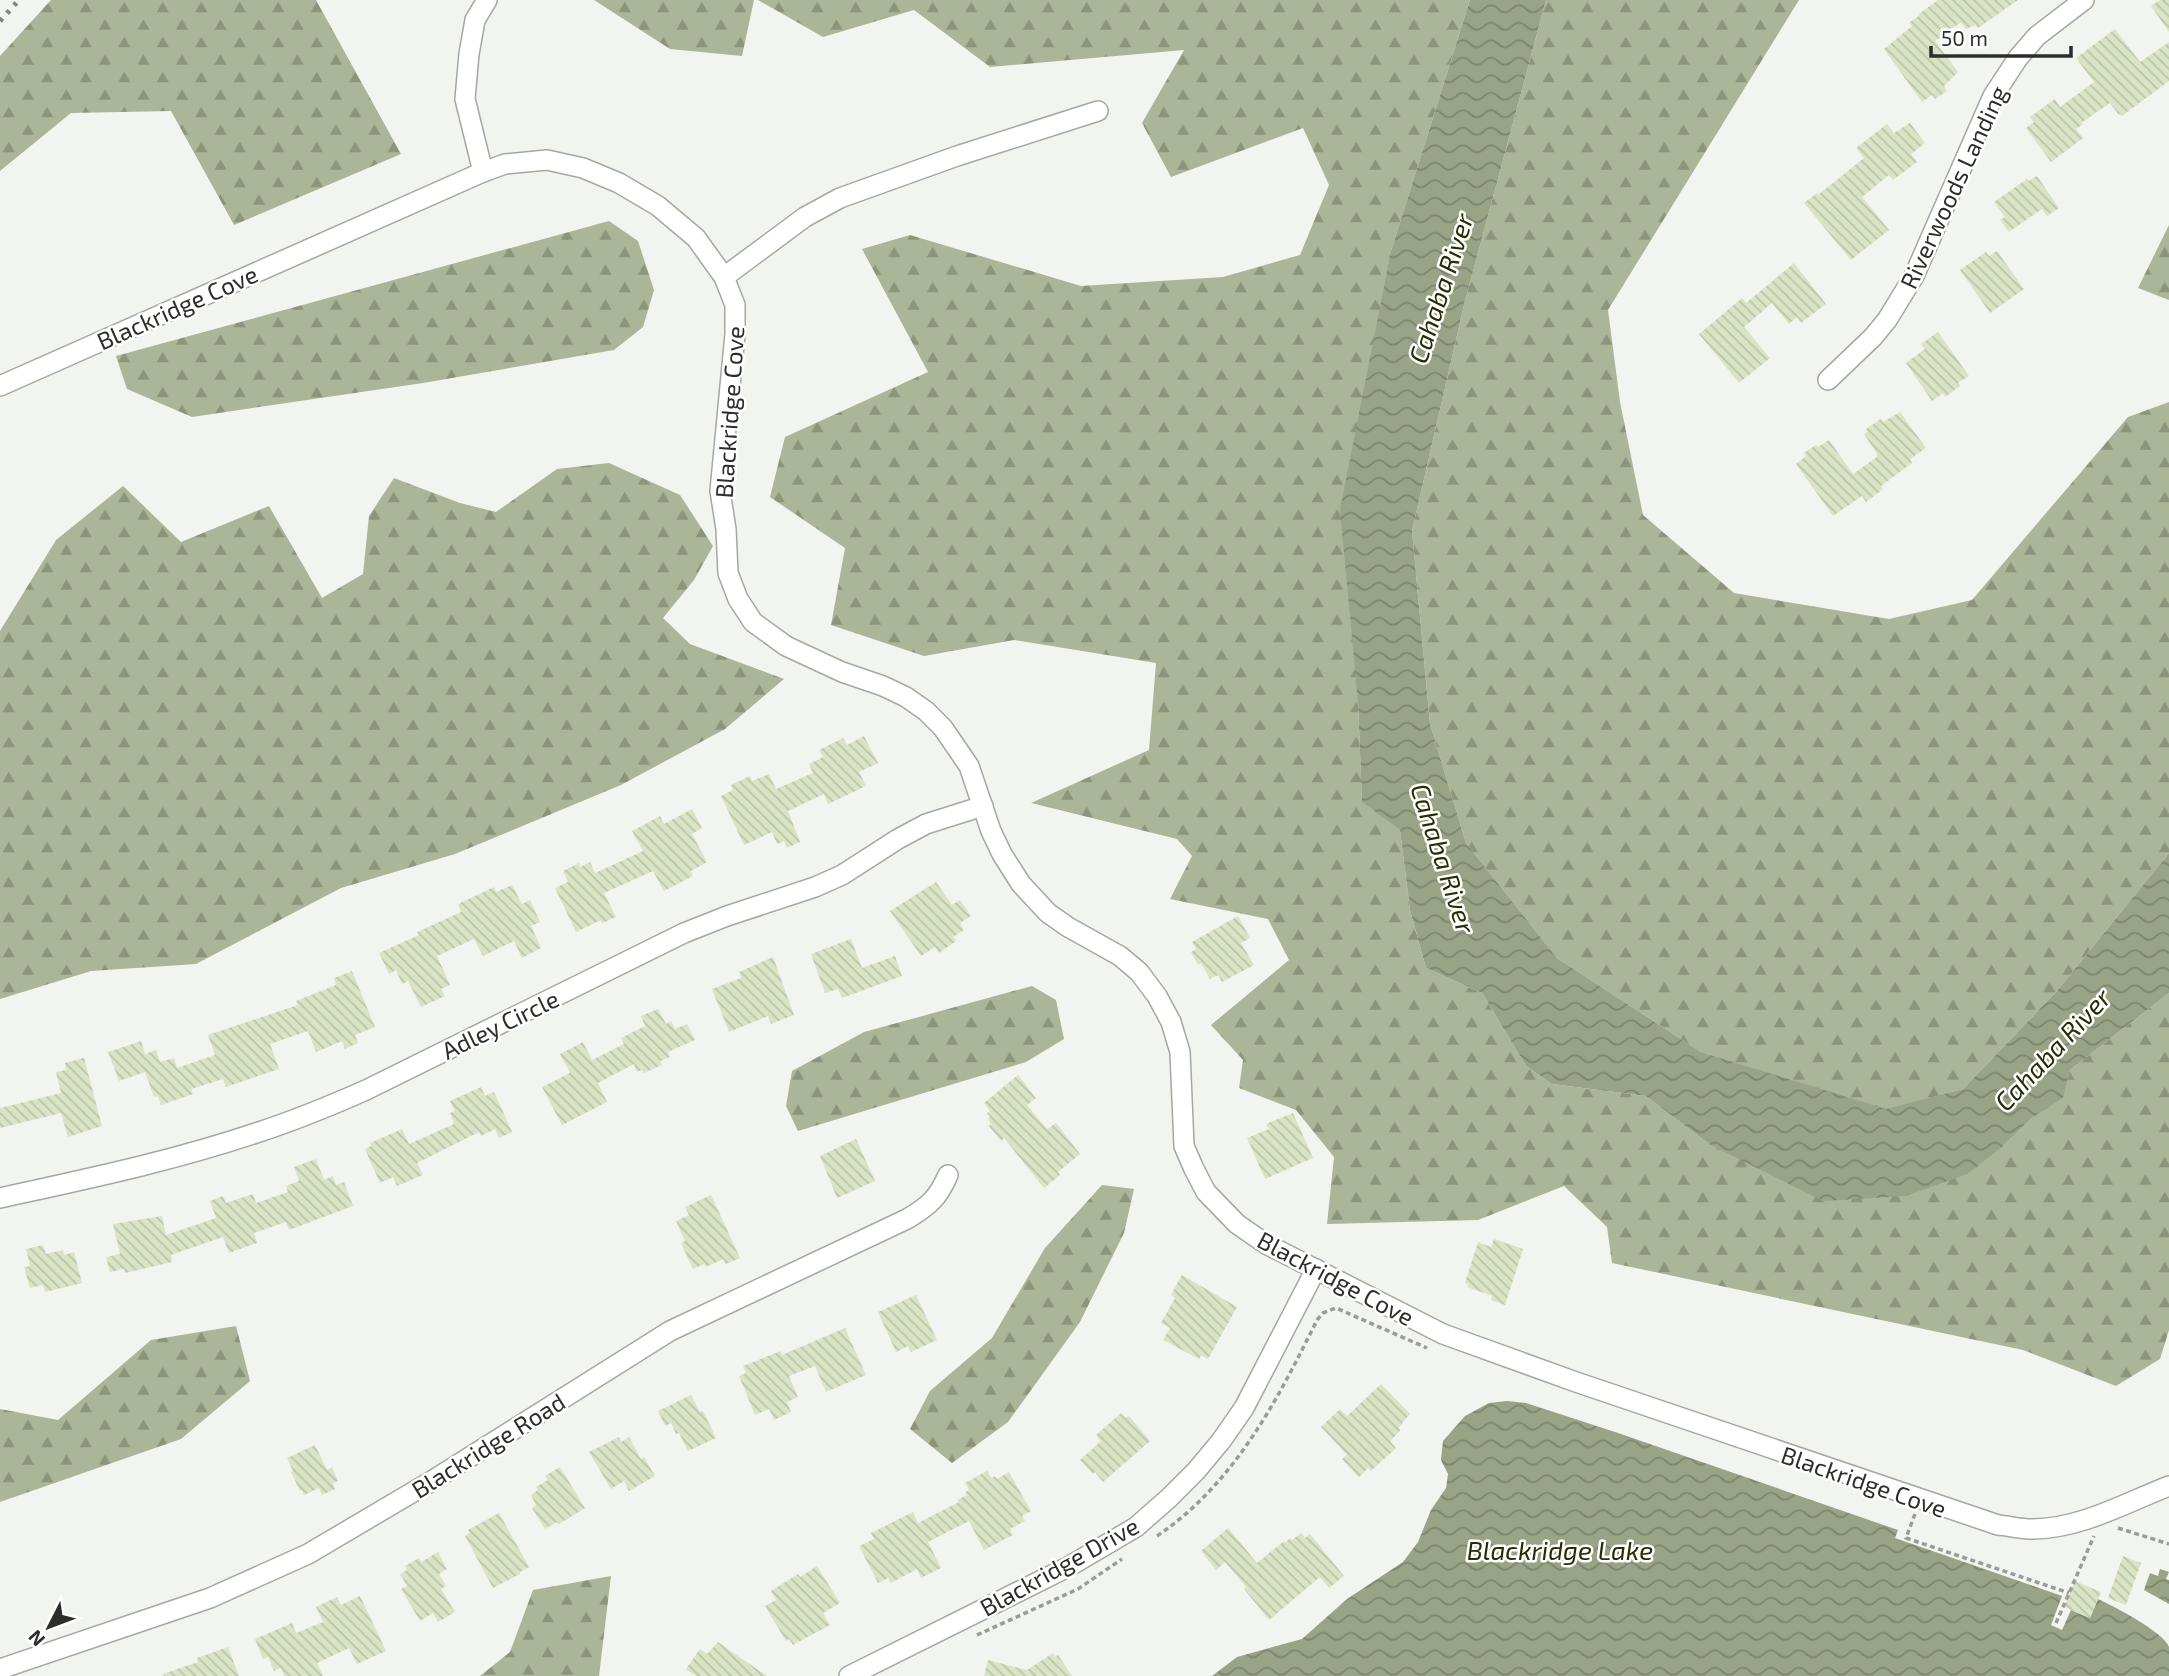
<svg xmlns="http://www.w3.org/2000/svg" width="2169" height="1676" font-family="'Exo 2',sans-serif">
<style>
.forest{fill:url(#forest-firs)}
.water{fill:url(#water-waves)}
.building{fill:url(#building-back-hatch)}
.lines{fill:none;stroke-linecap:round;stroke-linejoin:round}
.minor-casing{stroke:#a5a7a2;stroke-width:22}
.path{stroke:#9b9c99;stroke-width:3.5;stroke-dasharray:5 3.5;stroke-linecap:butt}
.minor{stroke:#fff;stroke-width:19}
.rail{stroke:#838481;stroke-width:5;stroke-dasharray:3.5 7;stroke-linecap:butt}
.labels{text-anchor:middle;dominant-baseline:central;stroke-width:5;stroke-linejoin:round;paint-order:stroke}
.street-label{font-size:24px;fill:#2d2d2c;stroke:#fff}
.water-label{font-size:26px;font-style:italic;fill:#232f00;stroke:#fff}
</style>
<defs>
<pattern id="forest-firs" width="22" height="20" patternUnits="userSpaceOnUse" patternTransform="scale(1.75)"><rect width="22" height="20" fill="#abb597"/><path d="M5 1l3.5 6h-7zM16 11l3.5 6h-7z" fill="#8c947b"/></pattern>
<pattern id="water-waves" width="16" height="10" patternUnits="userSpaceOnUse" patternTransform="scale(1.75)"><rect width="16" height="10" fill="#99a386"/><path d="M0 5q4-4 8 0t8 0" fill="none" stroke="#7d856e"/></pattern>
<pattern id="building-back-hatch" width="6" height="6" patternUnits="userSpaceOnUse" patternTransform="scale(1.75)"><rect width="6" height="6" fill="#d9e4c4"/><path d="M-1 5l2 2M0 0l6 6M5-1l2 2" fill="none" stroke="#bbc4a9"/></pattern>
</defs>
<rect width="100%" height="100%" fill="#f2f4ef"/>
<g class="forest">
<path d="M 51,0 L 316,0 L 401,154 L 234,225 L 171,111 L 71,113 L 0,171 L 0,56 Z"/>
<path d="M 594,0 L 754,0 L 742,56 L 670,49 Z"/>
<path d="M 758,0 L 1470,0 L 1391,251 L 1358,702 L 1362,801 L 1400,830 L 1410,910 L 1426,968 L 1482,993 L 1526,1066 L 1552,1084 L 1646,1096 L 1709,1144 L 2002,1147 L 2032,1118 L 2062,1098 L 2070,1070 L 2169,993 L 2169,1330 L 2160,1359 L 2116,1386 L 2023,1350 L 1612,1263 L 1607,1227 L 1564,1186 L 1478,1220 L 1327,1224 L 1334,1157 L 1296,1110 L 1239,1088 L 1243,1060 L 1211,1025 L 1289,960 L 1268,919 L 1170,899 L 1192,856 L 1177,839 L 1031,803 L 1149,750 L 1156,663 L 1014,640 L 924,656 L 831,625 L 845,548 L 770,497 L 785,437 L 928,372 L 862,249 L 910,235 L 1081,286 L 1223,277 L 1300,255 L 1329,185 L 1303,128 L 1171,177 L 1142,123 L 1184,50 L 990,67 L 914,10 L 823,37 Z"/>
<path d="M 1546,0 L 1799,0 L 1608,310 L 1620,402 L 1643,515 L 1734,593 L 1889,619 L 1972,600 L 2128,417 L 2169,402 L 2169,853 L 2056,992 L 1963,1089 L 1886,1110 L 1701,1052 L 1557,958 L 1466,843 L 1430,724 L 1412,531 L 1464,305 Z"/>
<path d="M 609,221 L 638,241 L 654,290 L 643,327 L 614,350 L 423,383 L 192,417 L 127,389 L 116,356 Z"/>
<path d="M 2169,225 L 2169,300 L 2138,288 Z"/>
<path d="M 609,463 L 680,495 L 713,546 L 694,580 L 663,618 L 690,644 L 784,679 L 725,729 L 621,785 L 455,854 L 341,888 L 196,964 L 91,971 L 0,999 L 0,631 L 56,540 L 123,486 L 181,542 L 269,506 L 322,598 L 363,574 L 369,516 L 394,478 L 460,503 L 496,512 L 557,469 Z"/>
<path d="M 1032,986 L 1056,1000 L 1064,1039 L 1026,1062 L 798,1131 L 786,1106 L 792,1071 L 864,1032 Z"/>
<path d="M 1102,1185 L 1134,1189 L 1124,1233 L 1080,1322 L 1008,1422 L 952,1463 L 910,1429 L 930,1391 L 992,1338 L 1045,1248 Z"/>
<path d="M 236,1326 L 250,1381 L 181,1439 L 0,1502 L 0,1409 L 58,1420 L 151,1340 Z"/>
<path d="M 611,1576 L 599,1676 L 480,1676 L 510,1652 L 533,1590 Z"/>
</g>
<g class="water">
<path d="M 1470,0 L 1546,0 L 1464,305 L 1412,531 L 1430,724 L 1466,843 L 1557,958 L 1701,1052 L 1886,1109 L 1963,1089 L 2056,992 L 2169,853 L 2169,993 L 2070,1070 L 2063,1098 L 2032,1118 L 2002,1147 L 1967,1174 L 1906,1196 L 1823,1201 L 1709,1144 L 1646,1096 L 1552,1084 L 1526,1066 L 1482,993 L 1426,968 L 1410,910 L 1400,830 L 1362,802 L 1358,702 L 1340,510 L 1391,251 Z"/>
<path d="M 1507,1401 L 1526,1403 L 1618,1433 L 1898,1530 L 1895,1538 L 2062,1596 L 2051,1625 L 2062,1630 L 2071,1610 L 2090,1618 L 2098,1599 C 2113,1606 2164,1632 2169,1647 C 2169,1655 2169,1667 2169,1676 L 1212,1676 L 1237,1657 L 1302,1639 L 1347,1599 L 1403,1562 L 1418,1542 L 1431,1510 L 1446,1488 L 1448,1474 L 1441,1460 L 1443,1441 L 1465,1416 L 1489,1403 Z"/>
<path d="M 2160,1569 L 2169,1572 L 2166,1579 L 2169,1580 L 2169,1604 L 2144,1590 L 2150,1573 L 2158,1576 Z"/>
</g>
<g class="building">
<path d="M 1938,0 L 2018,0 L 1978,28 L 1975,25 L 1966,29 L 1961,22 L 1935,41 L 1958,72 L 1944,86 L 1947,91 L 1935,99 L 1932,95 L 1922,102 L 1884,49 L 1912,26 L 1909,23 L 1920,15 L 1919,14 Z"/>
<path d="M 2160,0 L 2169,0 L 2169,32 L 2151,6 Z"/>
<path d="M 2115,29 L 2140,62 L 2169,42 L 2169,81 L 2122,116 L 2120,114 L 2119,115 L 2110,103 L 2081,123 L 2083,124 L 2076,129 L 2083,138 L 2051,162 L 2026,128 L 2034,122 L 2030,117 L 2055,99 L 2060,107 L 2094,82 L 2076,58 Z"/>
<path d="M 1910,123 L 1925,143 L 1911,154 L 1917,162 L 1893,180 L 1889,175 L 1862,197 L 1889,230 L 1851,260 L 1804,203 L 1817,193 L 1818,195 L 1864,158 L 1856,148 L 1887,124 L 1894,133 Z"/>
<path d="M 2037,176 L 2059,208 L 2047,216 L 2042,209 L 2009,232 L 2000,220 L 2005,217 L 1994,202 L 2027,179 L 2028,181 Z"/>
<path d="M 1997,251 L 2024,289 L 1990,313 L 1960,270 L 1986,252 L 1989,256 Z"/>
<path d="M 1794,263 L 1826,304 L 1801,323 L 1797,317 L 1789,324 L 1772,303 L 1744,327 L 1770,358 L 1739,383 L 1699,334 L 1742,298 L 1746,303 Z"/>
<path d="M 1938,332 L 1969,376 L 1958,383 L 1960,386 L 1945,397 L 1943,393 L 1932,401 L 1906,363 L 1925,349 L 1921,344 Z"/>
<path d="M 1900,412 L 1926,448 L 1910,459 L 1912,463 L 1881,486 L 1883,489 L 1878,493 L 1866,502 L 1862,496 L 1833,516 L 1796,464 L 1806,456 L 1804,453 L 1816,445 L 1818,447 L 1829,440 L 1853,474 L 1877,457 L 1877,454 L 1864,434 L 1867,432 L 1866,429 L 1881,419 L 1883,422 Z"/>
<path d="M 864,736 L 878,763 L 859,772 L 866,786 L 828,804 L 824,794 L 788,811 L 800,842 L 787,848 L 784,841 L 777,844 L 772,832 L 744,845 L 721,796 L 733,790 L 731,785 L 750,776 L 752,781 L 769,774 L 776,789 L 813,773 L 809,764 L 823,757 L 819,750 L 843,738 L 847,745 Z"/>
<path d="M 692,809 L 702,828 L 692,834 L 707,862 L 691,871 L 693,876 L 664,891 L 653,871 L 604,893 L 616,917 L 602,923 L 601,920 L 576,932 L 555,888 L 568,882 L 563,871 L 579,863 L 580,867 L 590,862 L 595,873 L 643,851 L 632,831 L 660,816 L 664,824 Z"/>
<path d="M 936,882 L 952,905 L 960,900 L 971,916 L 960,923 L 964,930 L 953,937 L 956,941 L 939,953 L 935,947 L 921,956 L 890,911 Z"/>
<path d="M 512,885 L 522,904 L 530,900 L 540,922 L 531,926 L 541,948 L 522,958 L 514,941 L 483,956 L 474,939 L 437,956 L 450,985 L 441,989 L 445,996 L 421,1007 L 408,981 L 402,984 L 396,970 L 389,974 L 379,953 L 419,935 L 417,932 L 461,912 L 458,904 L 494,887 L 496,892 Z"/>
<path d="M 1238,916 L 1250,938 L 1241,943 L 1254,965 L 1222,982 L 1218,975 L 1210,979 L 1201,963 L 1198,965 L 1191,952 L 1196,949 L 1192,942 Z"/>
<path d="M 851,939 L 862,968 L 895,956 L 902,976 L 842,998 L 838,989 L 825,993 L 811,954 Z"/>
<path d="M 773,957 L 794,1015 L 771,1024 L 768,1016 L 729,1032 L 712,989 L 741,978 L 739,972 Z"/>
<path d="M 352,971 L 375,1027 L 355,1035 L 358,1043 L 345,1049 L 342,1041 L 316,1052 L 308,1031 L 270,1044 L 279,1069 L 226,1087 L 223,1079 L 191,1089 L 193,1094 L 161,1105 L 158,1096 L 154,1097 L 145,1072 L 119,1081 L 108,1052 L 141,1041 L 145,1054 L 156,1050 L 160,1062 L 174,1058 L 177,1068 L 215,1055 L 208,1035 L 298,1005 L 296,1001 L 336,985 L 334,978 Z"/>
<path d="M 658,1009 L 666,1024 L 671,1021 L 675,1029 L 687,1024 L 695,1040 L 668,1052 L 670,1057 L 660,1061 L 662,1065 L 644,1073 L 642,1070 L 637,1072 L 634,1064 L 598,1083 L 607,1102 L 562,1125 L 542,1087 L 570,1073 L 560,1054 L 583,1042 L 592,1060 L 624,1044 L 621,1038 L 645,1026 L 641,1016 Z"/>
<path d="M 84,1058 L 102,1126 L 68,1137 L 61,1113 L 0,1128 L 0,1108 L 61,1093 L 56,1072 L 66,1070 L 65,1063 Z"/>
<path d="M 1018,1075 L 1036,1098 L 1027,1105 L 1047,1129 L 1056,1123 L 1080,1154 L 1058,1172 L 1060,1175 L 1044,1188 L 1004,1138 L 1001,1141 L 989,1126 L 991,1124 L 988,1119 L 990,1117 L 987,1113 L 990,1111 L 984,1103 Z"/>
<path d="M 481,1087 L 485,1096 L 494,1092 L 512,1132 L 499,1138 L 495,1129 L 481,1136 L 479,1132 L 417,1163 L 423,1175 L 397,1186 L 393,1177 L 380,1183 L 365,1149 L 371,1146 L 370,1143 L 402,1129 L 409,1144 L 454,1124 L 450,1113 L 455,1111 L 450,1101 Z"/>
<path d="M 1293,1113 L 1313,1158 L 1265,1179 L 1247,1138 L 1269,1129 L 1266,1124 Z"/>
<path d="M 856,1139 L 875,1181 L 837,1198 L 820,1156 Z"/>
<path d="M 316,1159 L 324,1180 L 333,1176 L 336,1185 L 344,1182 L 353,1206 L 289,1230 L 286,1222 L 254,1233 L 257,1243 L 229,1253 L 223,1237 L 171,1255 L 172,1262 L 125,1273 L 124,1269 L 110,1272 L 106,1257 L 120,1254 L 113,1224 L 162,1216 L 166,1235 L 216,1218 L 210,1201 L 223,1196 L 226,1203 L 253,1194 L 256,1203 L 288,1192 L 286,1186 L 299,1181 L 294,1167 Z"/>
<path d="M 711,1195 L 740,1258 L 726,1264 L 723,1259 L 706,1267 L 704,1264 L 693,1269 L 681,1243 L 685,1241 L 676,1221 L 689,1215 L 685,1207 Z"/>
<path d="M 1494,1239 L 1523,1249 L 1505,1305 L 1491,1300 L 1492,1296 L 1467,1287 L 1469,1284 L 1465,1283 L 1478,1242 L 1491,1247 Z"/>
<path d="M 43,1245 L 46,1254 L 63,1250 L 64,1255 L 74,1252 L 82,1283 L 45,1292 L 43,1285 L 30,1288 L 24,1267 L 30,1266 L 26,1249 Z"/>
<path d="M 1182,1275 L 1237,1307 L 1208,1359 L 1201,1355 L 1199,1359 L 1163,1340 L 1170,1328 L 1161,1323 L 1175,1298 L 1171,1295 Z"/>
<path d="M 916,1295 L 937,1340 L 911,1352 L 908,1346 L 896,1352 L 878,1312 Z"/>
<path d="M 845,1328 L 866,1375 L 826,1392 L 815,1366 L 789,1376 L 798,1397 L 787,1402 L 791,1412 L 774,1420 L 769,1409 L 755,1415 L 739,1376 L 746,1373 L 743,1366 L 781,1351 L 782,1355 Z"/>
<path d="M 1381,1384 L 1410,1414 L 1399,1427 L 1400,1431 L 1390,1441 L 1396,1448 L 1371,1471 L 1368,1468 L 1359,1477 L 1342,1459 L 1347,1455 L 1321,1427 L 1340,1409 L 1347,1416 Z"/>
<path d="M 691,1395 L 700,1412 L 703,1411 L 716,1438 L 688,1451 L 679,1433 L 676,1434 L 671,1423 L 665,1426 L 658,1411 Z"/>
<path d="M 1121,1413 L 1126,1418 L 1129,1416 L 1150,1441 L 1103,1482 L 1095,1472 L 1093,1474 L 1080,1460 L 1101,1441 L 1096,1435 Z"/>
<path d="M 619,1437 L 621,1442 L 629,1437 L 641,1459 L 644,1457 L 655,1476 L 629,1491 L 624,1481 L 611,1489 L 589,1452 Z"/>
<path d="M 315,1445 L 327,1470 L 332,1467 L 338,1481 L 333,1483 L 335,1489 L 322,1495 L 319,1488 L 304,1495 L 302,1490 L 300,1491 L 291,1472 L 293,1471 L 287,1458 Z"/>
<path d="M 560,1467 L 585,1508 L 559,1524 L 557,1522 L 545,1529 L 532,1508 L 536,1505 L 531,1495 L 538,1490 L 536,1487 L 548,1480 L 545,1476 Z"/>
<path d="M 987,1471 L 992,1478 L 995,1476 L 997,1479 L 1009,1472 L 1031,1511 L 1022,1516 L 1025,1521 L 1010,1529 L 1013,1535 L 984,1550 L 969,1521 L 928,1542 L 941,1568 L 921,1578 L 917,1569 L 891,1583 L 888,1578 L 878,1583 L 859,1546 L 874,1539 L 871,1533 L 913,1512 L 918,1523 L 959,1502 L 957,1500 L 967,1495 L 965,1492 L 969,1490 L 965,1483 Z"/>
<path d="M 499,1513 L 529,1567 L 520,1572 L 520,1574 L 493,1588 L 465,1536 L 470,1533 L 468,1530 Z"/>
<path d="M 1228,1528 L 1257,1563 L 1284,1541 L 1285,1543 L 1290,1538 L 1292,1540 L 1301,1533 L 1305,1538 L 1310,1534 L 1344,1576 L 1329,1588 L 1320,1577 L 1269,1620 L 1244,1589 L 1246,1587 L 1225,1562 L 1216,1570 L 1201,1551 Z"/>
<path d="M 438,1552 L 447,1569 L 439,1574 L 446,1586 L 441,1589 L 455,1612 L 438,1622 L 433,1613 L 420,1621 L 401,1589 L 407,1586 L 400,1574 L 407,1570 L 405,1566 L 419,1558 L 421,1562 Z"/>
<path d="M 2123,1556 L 2141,1563 L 2126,1605 L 2108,1598 Z"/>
<path d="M 817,1566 L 840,1603 L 823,1613 L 830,1625 L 793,1645 L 789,1639 L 786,1641 L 765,1606 L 776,1600 L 771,1591 L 798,1574 L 800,1577 Z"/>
<path d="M 2075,1581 L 2101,1592 L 2090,1618 L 2064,1607 Z"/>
<path d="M 360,1596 L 386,1651 L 357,1664 L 349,1648 L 317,1663 L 323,1676 L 284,1676 L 281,1668 L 274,1671 L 268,1657 L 263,1659 L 255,1639 L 292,1623 L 296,1633 L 323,1622 L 316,1607 L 337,1597 L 341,1605 Z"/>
<path d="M 718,1642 L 767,1676 L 696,1676 L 686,1669 L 700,1649 L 707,1654 Z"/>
<path d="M 228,1647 L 239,1676 L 164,1676 L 163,1674 L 198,1662 L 197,1658 Z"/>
<path d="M 1053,1653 L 1055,1657 L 1058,1655 L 1072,1676 L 984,1676 L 988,1660 L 1027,1670 Z"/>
</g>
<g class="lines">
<defs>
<g id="minor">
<path d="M 483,172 L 465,99 L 469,54 L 475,20 L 487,0"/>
<path d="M 724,277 L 805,217 L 840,198 L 957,156 L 1098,111"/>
<path d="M 1828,380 L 1873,337 L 1887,320 L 1914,276 L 1993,96 L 2018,58 L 2037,36 L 2084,0"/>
<path d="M 0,386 L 483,172 L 505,164 L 547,160 L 583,168 L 619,183 L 658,206 L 696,238 L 724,277 L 735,305 L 735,334 L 720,491 L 726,529 L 728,573 L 738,599 L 753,622 L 786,646 L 842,672 L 883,686 L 906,697 L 926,711 L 943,728 L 969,766 L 991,831 L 1002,854 L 1021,884 L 1048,913 L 1068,927 L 1120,956 L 1139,972 L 1157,996 L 1171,1022 L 1180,1052 L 1184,1146 L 1194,1169 L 1206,1192 L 1237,1224 L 1266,1244 L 1443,1334 L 1576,1382 L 1998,1525 C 2009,1526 2021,1529 2032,1529 C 2080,1529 2125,1503 2169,1486"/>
<path d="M 0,1198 C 86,1179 173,1161 256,1133 C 293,1121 330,1106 366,1090 L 684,933 L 727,916 L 815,887 L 842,875 L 898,839 L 926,824 L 983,806"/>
<path d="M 0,1669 L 210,1598 L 308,1554 L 430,1482 L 670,1331 L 907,1219 C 929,1206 938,1198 948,1175"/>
<path d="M 849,1676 L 1068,1567 L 1136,1527 L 1169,1498 L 1196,1471 L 1221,1441 L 1244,1408 L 1316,1269"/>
</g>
</defs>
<use href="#minor" class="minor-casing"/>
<g class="path">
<path d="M 1915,1514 L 1906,1538 L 2069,1593"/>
<path d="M 2118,1528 L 2169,1544"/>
<path d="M 1157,1536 C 1234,1484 1277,1401 1317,1320 L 1323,1313 L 1336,1308 L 1427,1348"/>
<path d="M 2056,1623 L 2094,1536"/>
<path d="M 977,1635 L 1078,1589 L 1122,1559"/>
</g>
<use href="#minor" class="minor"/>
<path class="rail" d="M 0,21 L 19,0"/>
</g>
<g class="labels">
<g class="street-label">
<text transform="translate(1953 187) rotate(-65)">Riverwoods Landing</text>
<text transform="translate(177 307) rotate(-24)">Blackridge Cove</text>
<text transform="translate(729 412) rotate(-86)">Blackridge Cove</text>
<text transform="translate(500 1024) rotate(-26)">Adley Circle</text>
<text transform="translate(1336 1278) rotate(28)">Blackridge Cove</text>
<text transform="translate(488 1445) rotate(-32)">Blackridge Road</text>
<text transform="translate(1864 1481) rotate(19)">Blackridge Cove</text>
<text transform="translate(1059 1566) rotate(-29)">Blackridge Drive</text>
</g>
<g class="water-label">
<text transform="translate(1440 288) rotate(-72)">Cahaba River</text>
<text transform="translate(1444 858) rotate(72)">Cahaba River</text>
<text transform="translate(2052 1049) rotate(-47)">Cahaba River</text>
<text x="1560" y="1549">Blackridge Lake</text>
</g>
</g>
<g transform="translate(49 1627) rotate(228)" stroke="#ffffff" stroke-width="5" paint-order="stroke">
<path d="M0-5L12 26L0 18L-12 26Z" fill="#2d2d2c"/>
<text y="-10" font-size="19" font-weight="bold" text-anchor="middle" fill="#2d2d2c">N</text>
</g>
<path d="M1931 46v10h140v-10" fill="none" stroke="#2d2d2c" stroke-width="3.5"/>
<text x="1941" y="46" font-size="21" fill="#2d2d2c" stroke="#ffffff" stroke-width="5" paint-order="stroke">50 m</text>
</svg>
